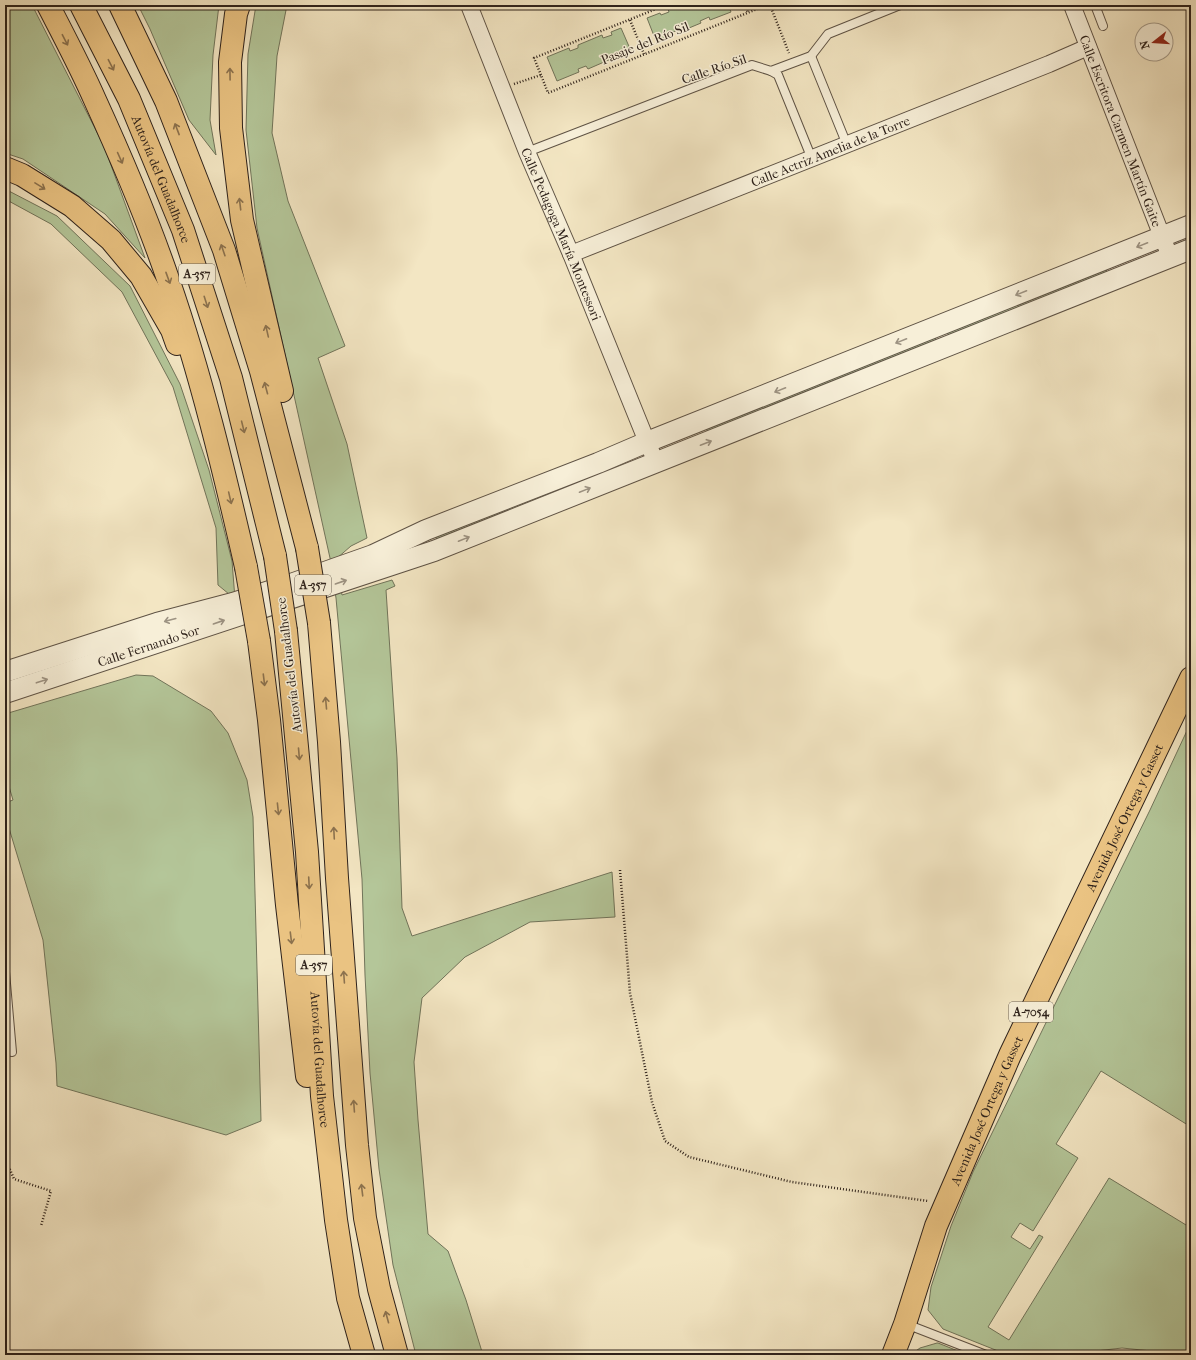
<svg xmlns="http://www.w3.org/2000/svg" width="1196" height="1360" font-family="'IM FELL French Canon',serif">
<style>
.green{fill:#b4c699;stroke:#71745a}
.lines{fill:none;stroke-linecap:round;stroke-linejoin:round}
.service-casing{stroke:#5f5345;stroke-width:10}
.minor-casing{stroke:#5f5345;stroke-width:18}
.tertiary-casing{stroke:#5f5345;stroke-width:22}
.primary-casing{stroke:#2e221b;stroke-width:24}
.motorway-casing{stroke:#2e221b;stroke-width:24}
.path{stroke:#2e221b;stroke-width:2.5;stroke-dasharray:1 2;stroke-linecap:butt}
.service{stroke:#f7efd8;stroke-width:8}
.minor{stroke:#f7efd8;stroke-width:16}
.tertiary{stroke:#f7efd8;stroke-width:20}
.primary{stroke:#eac382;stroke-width:22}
.motorway{stroke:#eac382;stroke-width:22}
.motorway-bridge-casing{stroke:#2e221b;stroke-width:24;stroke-linecap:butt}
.motorway-bridge{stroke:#eac382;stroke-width:22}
.oneway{stroke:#8c724e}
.oneway2{stroke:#9d9383}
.labels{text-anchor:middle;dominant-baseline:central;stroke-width:3;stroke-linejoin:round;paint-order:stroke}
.shield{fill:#f7efd8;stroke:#6a6054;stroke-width:1}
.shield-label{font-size:12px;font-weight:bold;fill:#2e221b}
.street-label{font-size:13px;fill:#2e221b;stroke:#f7efd8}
</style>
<rect width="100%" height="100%" fill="#f3e6c3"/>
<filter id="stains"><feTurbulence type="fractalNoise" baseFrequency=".005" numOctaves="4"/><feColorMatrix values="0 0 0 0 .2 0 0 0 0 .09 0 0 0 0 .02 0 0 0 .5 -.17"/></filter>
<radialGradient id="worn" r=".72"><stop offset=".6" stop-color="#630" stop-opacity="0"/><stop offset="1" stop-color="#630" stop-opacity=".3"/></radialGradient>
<g class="green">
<path d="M 11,5 L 32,5 L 104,146 L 145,258 L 105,214 L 23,159 L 5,153 L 5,27 Z"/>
<path d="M 138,5 L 219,5 L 213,55 L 210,120 L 216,155 L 189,120 L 150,29 Z"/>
<path d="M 256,5 L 287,5 L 277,56 L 272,133 L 288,201 L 345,346 L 318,358 L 347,444 L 367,538 L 351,546 L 336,559 L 342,595 L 392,580 L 395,586 L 386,590 L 397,758 L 402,908 L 412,936 L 612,872 L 615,917 L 530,922 L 465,957 L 422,998 L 414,1062 L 418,1120 L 428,1234 L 448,1251 L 466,1300 L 483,1355 L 416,1355 L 393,1265 L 379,1169 L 370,1073 L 365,975 L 362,879 L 336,598 L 330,558 L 257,228 L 246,130 L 248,54 Z"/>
<path d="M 678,5 L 728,5 L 731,12 L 710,20 L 709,17 L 700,21 L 701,23 L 677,33 L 676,31 L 668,33 L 669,36 L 656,41 L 647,18 L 660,13 L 661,15 L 669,12 L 668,9 Z"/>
<path d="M 621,28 L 631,51 L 620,56 L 619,52 L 610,56 L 611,59 L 588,69 L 586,66 L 578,69 L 579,72 L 557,81 L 547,57 L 569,48 L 570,51 L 578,48 L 578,45 L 602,35 L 603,38 L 612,35 L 611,32 Z"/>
<path d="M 5,189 L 57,216 L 130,286 L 180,384 L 209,470 L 232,561 L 235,599 L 218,585 L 216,528 L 173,387 L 122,292 L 51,224 L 5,199 Z"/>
<path d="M 1106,269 L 1108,275 L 950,338 L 947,332 Z"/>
<path d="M 935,337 L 937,342 L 708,433 L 706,428 Z"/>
<path d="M 593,473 L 595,478 L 437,540 L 435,535 Z"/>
<path d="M 136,675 L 153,676 L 211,711 L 228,733 L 247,780 L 253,817 L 261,1121 L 226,1135 L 57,1086 L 56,1063 L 43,940 L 5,815 L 5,803 L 13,800 L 5,773 L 5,714 Z"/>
<path d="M 1191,722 L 1191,1127 L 1101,1071 L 1056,1144 L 1078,1158 L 1033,1231 L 1020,1223 L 1011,1237 L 1030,1249 L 1039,1235 L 1043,1237 L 988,1327 L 1009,1340 L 1109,1178 L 1191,1228 L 1191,1355 L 1122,1348 L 1061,1355 L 1008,1355 L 943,1329 L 928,1310 L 931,1287 L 951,1226 L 973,1172 L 1150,810 Z"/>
<path d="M 937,1343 L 938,1343 L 968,1355 L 910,1355 L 920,1348 Z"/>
</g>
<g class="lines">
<defs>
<g id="service">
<path d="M 1095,5 L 1103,26"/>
<path d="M 811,56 L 847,145"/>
<path d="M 771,71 L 778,75 L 812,159"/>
<path d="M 527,152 L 752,65 L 771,71 L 811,56 L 828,34 L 900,5"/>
<path d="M 5,972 L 12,1052"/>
<path d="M 906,1324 L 986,1355"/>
</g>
<g id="minor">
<path id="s1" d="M 469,5 L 527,152 L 571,254 L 647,442 L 656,462"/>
<path id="s2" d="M 1072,5 L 1170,257"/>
<path id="s3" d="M 571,254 L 1049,64 L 1088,47"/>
</g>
<g id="tertiary">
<path d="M 5,672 L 157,623 L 233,603 L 288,585 L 373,555 L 426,530 L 598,463 L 647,442 L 1191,225"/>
<path id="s4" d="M 5,693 L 434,551 L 1191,249"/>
</g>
<g id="primary">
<path id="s5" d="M 893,1355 L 905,1324 L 936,1226 L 1010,1055 L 1191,678"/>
</g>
<g id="motorway">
<path d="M 48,5 C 64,36 81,68 95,100 C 122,159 148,220 169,282 C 201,375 224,471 246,567"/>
<path id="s6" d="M 81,5 L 129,99 L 183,230 L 231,378 L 275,556"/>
<path d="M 120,5 L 166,101 L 224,250 L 261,371 L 307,548"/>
<path d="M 239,5 L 236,14 L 230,62 L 231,128 L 242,220 L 282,391"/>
<path d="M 5,168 L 22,175 L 72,206 L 111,240 L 141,276 L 172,330 L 177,344"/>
<path d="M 319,623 L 329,742 L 337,878 L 357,1145 L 365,1218 L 379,1289 L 397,1355"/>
<path id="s7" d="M 286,631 L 307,852 L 322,1096 L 336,1220 L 348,1298 L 364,1355"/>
<path d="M 259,641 L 269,720 L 287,905 L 307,1076"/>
</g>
</defs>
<use href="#service" class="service-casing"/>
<use href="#minor" class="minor-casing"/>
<use href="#tertiary" class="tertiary-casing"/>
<use href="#primary" class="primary-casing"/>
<use href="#motorway" class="motorway-casing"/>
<g class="path">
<path d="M 745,5 L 748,13"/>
<path d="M 770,5 L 789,53"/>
<path d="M 630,20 L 644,54"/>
<path d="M 541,75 L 534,58 L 666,5"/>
<path d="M 514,84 L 541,75 L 548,93 L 767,5"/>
<path d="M 620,870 L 630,993 L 652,1102 L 665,1141 L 689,1157 L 792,1182 L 928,1201"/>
<path d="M 5,1158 L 14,1179 L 51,1191 L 41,1226"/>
</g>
<use href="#service" class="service"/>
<use href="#minor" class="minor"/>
<use href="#tertiary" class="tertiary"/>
<use href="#primary" class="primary"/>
<use href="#motorway" class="motorway"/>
<defs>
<g id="motorway-bridge">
<path d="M 307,548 L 319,623"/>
<path d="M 275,556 L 286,631"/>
<path d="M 246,567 L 259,641"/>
</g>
</defs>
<use href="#motorway-bridge" class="motorway-bridge-casing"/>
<use href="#motorway-bridge" class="motorway-bridge"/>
</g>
<defs><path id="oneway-shaft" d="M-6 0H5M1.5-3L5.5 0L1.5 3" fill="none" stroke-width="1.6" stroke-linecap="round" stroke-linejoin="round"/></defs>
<g class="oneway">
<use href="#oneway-shaft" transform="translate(65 40) rotate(63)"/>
<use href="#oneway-shaft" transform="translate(111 65) rotate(63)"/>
<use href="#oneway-shaft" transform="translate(230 74) rotate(-91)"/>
<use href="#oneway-shaft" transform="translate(177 129) rotate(-111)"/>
<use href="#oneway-shaft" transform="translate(120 158) rotate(66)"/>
<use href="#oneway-shaft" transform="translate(40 186) rotate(32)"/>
<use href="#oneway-shaft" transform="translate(240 204) rotate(-97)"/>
<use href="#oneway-shaft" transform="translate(223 250) rotate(-109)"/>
<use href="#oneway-shaft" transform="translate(168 278) rotate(70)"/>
<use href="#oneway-shaft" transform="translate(206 302) rotate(72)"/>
<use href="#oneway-shaft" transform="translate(267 331) rotate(-103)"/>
<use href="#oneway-shaft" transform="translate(266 388) rotate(-105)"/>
<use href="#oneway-shaft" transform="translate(243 427) rotate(76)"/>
<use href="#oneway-shaft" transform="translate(230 498) rotate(77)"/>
<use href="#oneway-shaft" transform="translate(264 680) rotate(83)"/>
<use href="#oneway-shaft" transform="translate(326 703) rotate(-95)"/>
<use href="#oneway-shaft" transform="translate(299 754) rotate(85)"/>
<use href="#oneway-shaft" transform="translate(278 809) rotate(84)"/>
<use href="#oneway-shaft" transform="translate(334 833) rotate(-93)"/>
<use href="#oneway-shaft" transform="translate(309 883) rotate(87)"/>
<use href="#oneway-shaft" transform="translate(291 938) rotate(83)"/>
<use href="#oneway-shaft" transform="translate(344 977) rotate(-94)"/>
<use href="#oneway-shaft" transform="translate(354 1106) rotate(-94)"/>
<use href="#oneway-shaft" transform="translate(362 1190) rotate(-97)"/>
<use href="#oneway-shaft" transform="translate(387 1317) rotate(-105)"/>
</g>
<g class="oneway2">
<use href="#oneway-shaft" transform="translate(1142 245) rotate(158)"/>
<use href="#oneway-shaft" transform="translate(1021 293) rotate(158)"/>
<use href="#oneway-shaft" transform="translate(901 341) rotate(158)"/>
<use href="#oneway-shaft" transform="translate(780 390) rotate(158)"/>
<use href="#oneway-shaft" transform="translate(706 443) rotate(-21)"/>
<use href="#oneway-shaft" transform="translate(585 490) rotate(-22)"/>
<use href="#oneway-shaft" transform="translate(464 539) rotate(-22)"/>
<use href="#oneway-shaft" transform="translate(341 582) rotate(-19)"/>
<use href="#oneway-shaft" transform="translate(170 620) rotate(165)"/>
<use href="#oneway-shaft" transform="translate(219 622) rotate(-19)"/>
<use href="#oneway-shaft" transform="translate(42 681) rotate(-18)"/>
</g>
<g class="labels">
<g class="shield">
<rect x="179" y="264" width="36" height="20" rx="3"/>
<rect x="295" y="575" width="36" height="20" rx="3"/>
<rect x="296" y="955" width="36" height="20" rx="3"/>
<rect x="1009" y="1002" width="44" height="20" rx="3"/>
</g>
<g class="shield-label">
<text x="197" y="274">A-357</text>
<text x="313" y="585">A-357</text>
<text x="314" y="965">A-357</text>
<text x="1031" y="1012">A-7054</text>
</g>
<g class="street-label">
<text transform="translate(645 43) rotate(-22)">Pasaje del Río Sil</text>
<text transform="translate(714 69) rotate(-19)">Calle Río Sil</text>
<text stroke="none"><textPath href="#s2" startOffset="135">Calle Escritora Carmen Martín Gaite</textPath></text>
<text stroke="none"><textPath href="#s3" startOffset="279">Calle Actriz Amelia de la Torre</textPath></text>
<text stroke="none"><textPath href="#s6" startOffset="192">Autovía del Guadalhorce</textPath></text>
<text stroke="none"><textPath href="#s1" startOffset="247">Calle Pedagoga María Montessori</textPath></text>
<text stroke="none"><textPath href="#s4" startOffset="151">Calle Fernando Sor</textPath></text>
<text transform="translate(289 665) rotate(-97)">Autovía del Guadalhorce</text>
<text stroke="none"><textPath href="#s5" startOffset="586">Avenida José Ortega y Gasset</textPath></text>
<text stroke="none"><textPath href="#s7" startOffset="430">Autovía del Guadalhorce</textPath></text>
<text stroke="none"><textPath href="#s5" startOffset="262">Avenida José Ortega y Gasset</textPath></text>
</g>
</g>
<rect width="1196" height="1360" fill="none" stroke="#f3e6c3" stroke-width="20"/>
<rect x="6" y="6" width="1184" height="1348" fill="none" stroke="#2e221b" stroke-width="2"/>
<rect x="10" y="10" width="1176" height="1340" fill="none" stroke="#2e221b"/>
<g transform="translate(1154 42) rotate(253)"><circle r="19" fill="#f7efd8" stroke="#a79d8c"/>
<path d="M0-3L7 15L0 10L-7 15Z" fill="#8f2418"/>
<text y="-6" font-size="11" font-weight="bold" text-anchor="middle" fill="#2e221b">N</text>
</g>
<rect width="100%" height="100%" filter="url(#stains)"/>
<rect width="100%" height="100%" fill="url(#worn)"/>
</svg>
